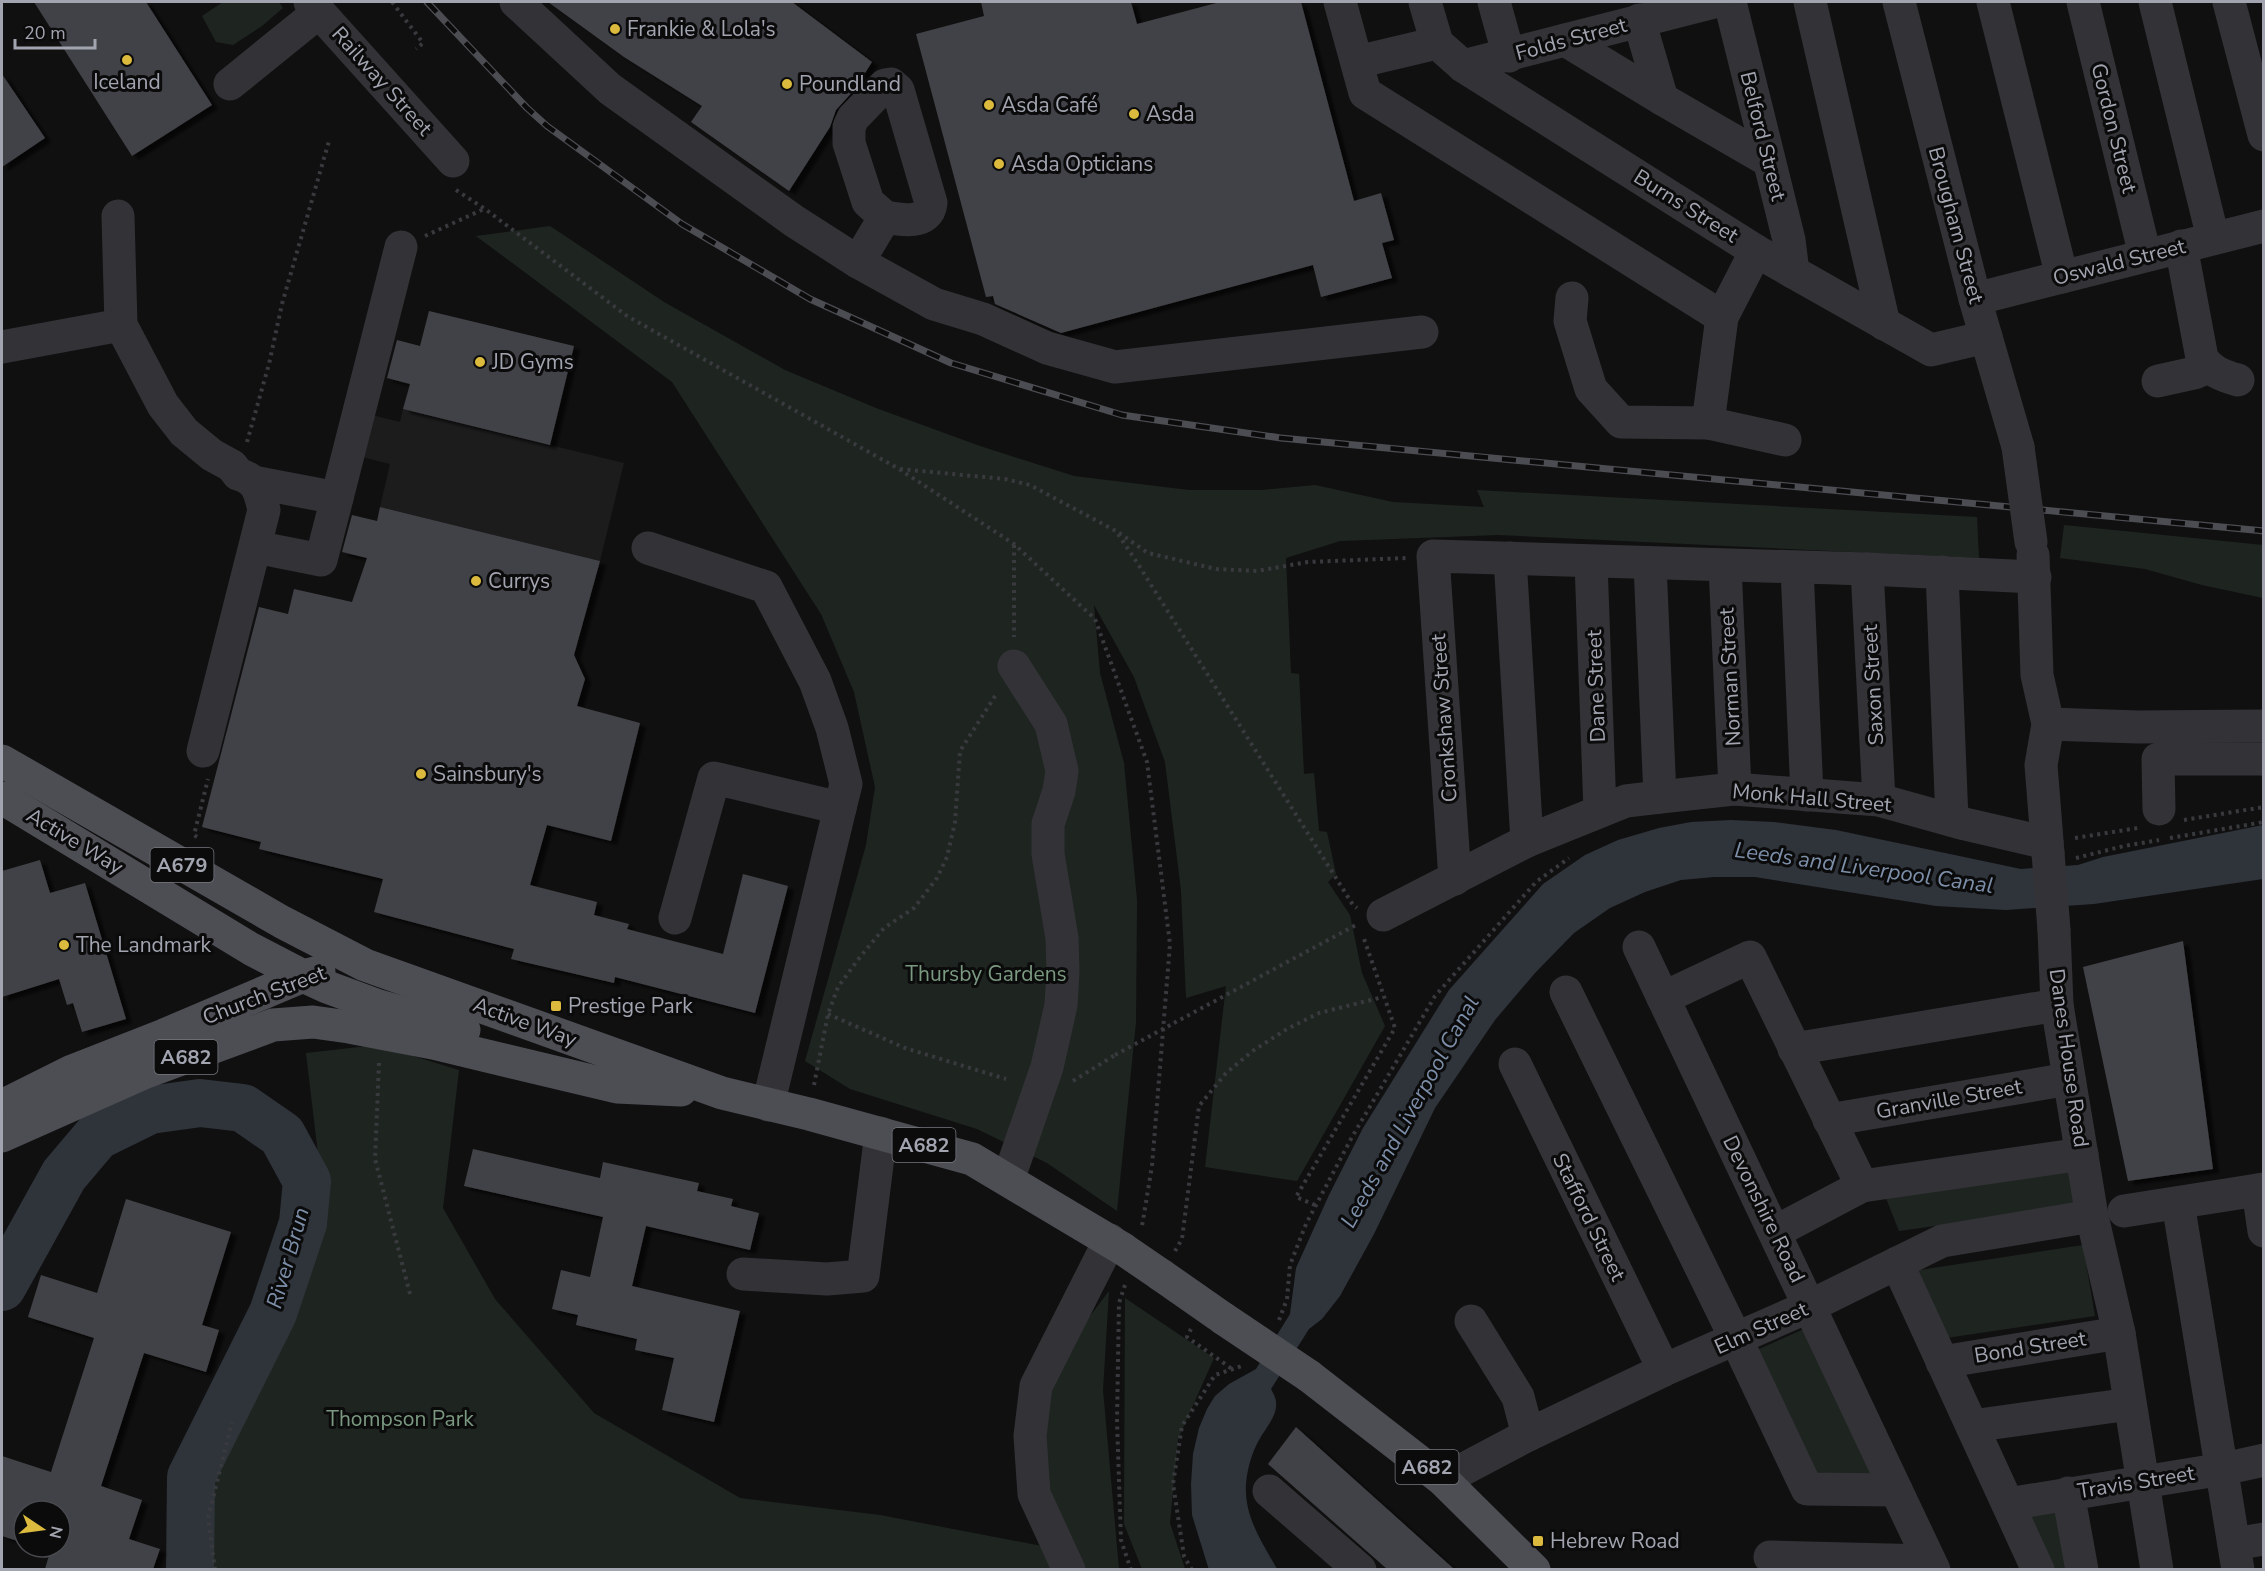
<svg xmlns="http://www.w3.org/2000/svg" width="2265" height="1571" font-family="'Nunito Sans',sans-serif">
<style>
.built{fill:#1c1c1d}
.green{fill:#1e2520}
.water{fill:#2f343b}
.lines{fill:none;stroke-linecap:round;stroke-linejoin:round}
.river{stroke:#2f343b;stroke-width:48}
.building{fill:#414246;filter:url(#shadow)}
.path{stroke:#393a3e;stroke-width:4;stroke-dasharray:3 4.5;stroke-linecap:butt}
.minor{stroke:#333337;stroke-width:33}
.major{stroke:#4d4e54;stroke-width:33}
.rail-casing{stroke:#4c4d52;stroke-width:7}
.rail{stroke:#0b0b0c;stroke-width:4.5;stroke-dasharray:14;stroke-linecap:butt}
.path-bridge{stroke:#393a3e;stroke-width:4;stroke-dasharray:3 4.5;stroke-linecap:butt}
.minor-bridge{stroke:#333337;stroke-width:33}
.major-bridge{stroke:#4d4e54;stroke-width:33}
.poi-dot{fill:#dbba3d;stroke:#0b0b0c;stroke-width:2}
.labels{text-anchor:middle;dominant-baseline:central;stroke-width:6;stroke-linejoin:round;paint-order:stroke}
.shield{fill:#0b0b0c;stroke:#75777f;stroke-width:1.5}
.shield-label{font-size:20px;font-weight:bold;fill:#a2a5b0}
.poi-label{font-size:21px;fill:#a2a5b0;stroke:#0b0b0c;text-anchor:start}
.street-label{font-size:21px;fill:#a2a5b0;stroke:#0b0b0c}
.park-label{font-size:21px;fill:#7b9981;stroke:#0b0b0c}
.water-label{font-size:22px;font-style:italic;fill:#7c8ea8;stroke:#0b0b0c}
</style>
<defs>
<filter id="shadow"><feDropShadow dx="6" dy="4" stdDeviation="1.5" flood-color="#0009"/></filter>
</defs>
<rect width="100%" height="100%" fill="#101011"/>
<path class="built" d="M 403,409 L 624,463 L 600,561 L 380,507 L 390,464 L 362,457 L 372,415 L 400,422 Z"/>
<g class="green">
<path d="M 223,2 L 279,2 L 283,8 L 262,26 L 233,45 L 216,42 L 202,16 Z"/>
<path d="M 550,226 L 664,302 L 785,370 L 876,408 L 980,446 L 1074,476 L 1189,490 L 1262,490 L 1315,485 L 1393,502 L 1484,507 L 1477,490 L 1977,517 L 1979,558 L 1498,535 L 1340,541 L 1286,558 L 1291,673 L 1299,674 L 1304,774 L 1314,773 L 1319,831 L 1327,832 L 1336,874 L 1328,882 L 1350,915 L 1362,973 L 1385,1026 L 1297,1181 L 1205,1167 L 1226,986 L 1186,998 L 1181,890 L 1165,762 L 1134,677 L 1094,605 L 1100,673 L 1124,763 L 1137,900 L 1136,1022 L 1117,1211 L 1047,1163 L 977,1129 L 850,1089 L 805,1061 L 866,845 L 875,787 L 854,692 L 821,614 L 672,382 L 476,236 Z"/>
<path d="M 2064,525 L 2263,545 L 2263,598 L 2202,585 L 2145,569 L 2060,558 Z"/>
<path d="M 377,1045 L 459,1070 L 443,1208 L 495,1299 L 594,1413 L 740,1498 L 880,1515 L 1042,1546 L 1054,1569 L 210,1570 L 204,1558 L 216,1457 L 295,1285 L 322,1188 L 306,1053 Z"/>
<path d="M 2070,1165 L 2076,1206 L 1899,1231 L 1884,1193 Z"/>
<path d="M 2083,1245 L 2095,1316 L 1946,1338 L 1913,1271 Z"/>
<path d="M 1109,1291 L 1103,1390 L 1119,1569 L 1086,1570 L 1049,1504 L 1042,1410 L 1068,1345 Z"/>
<path d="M 1125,1298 L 1214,1358 L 1178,1439 L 1170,1523 L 1185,1569 L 1142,1569 L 1124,1524 Z"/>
<path d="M 1804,1329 L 1876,1483 L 1819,1480 L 1757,1350 Z"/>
<path d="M 2062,1508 L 2071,1569 L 2047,1569 L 2030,1513 Z"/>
</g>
<path class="water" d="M 1731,820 L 1774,822 L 1836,830 L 2021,869 L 2078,865 L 2103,857 L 2263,825 L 2263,879 L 2094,904 L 2006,910 L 1936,906 L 1755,877 L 1714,877 L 1681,880 L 1645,892 L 1610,908 L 1574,933 L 1535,973 L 1495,1020 L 1435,1108 L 1374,1234 L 1340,1296 L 1322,1319 L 1309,1329 L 1271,1389 C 1273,1393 1276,1398 1276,1402 C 1278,1415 1265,1429 1259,1440 C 1252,1452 1247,1470 1246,1484 C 1244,1517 1262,1542 1277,1569 L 1209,1570 L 1192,1515 L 1191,1484 L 1193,1454 L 1199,1428 L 1207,1409 L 1215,1396 L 1229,1384 L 1256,1369 L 1290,1314 L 1296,1268 L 1329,1195 L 1363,1128 L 1449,990 L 1543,884 L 1585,855 L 1618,840 L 1659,828 L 1691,822 Z"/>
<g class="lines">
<path class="river" d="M 2,1287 L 64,1175 L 97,1136 L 150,1110 L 200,1103 L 243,1108 L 282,1135 L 307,1181 L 303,1223 L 273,1313 L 191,1477 L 190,1570"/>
</g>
<g class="building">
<path d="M 34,2 L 146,2 L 212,105 L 132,156 Z"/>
<path d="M 548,2 L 792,2 L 872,62 L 855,89 L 836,110 L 830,127 L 789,191 L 691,122 L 702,106 L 624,57 Z"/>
<path d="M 981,2 L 1131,2 L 1137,24 L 1220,2 L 1301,2 L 1354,201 L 1381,193 L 1394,240 L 1382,243 L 1392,278 L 1321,297 L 1313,265 L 1061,333 L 995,304 L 993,296 L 986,297 L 916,34 L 984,16 Z"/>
<path d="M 2,74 L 45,138 L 2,167 Z"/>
<path d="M 429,311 L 574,346 L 550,445 L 403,409 L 410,384 L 387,378 L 397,340 L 420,346 Z"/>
<path d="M 380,507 L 600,561 L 574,655 L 585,679 L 577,706 L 640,723 L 611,841 L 547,825 L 530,885 L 597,902 L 594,915 L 629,924 L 627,929 L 723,954 L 743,874 L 788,886 L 755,1013 L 615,977 L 614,983 L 511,959 L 514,949 L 374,912 L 383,879 L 259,849 L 261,842 L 202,827 L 259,607 L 288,614 L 294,589 L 352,602 L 367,558 L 342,552 L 352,515 L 377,521 Z"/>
<path d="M 40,860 L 50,893 L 85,883 L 126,1019 L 82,1032 L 73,1003 L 67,1005 L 59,979 L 2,997 L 2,871 Z"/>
<path d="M 2183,941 L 2213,1169 L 2128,1181 L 2083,967 Z"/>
<path d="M 473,1149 L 600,1178 L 603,1162 L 699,1183 L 697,1191 L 733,1199 L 731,1206 L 759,1213 L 750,1250 L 646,1226 L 632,1286 L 740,1311 L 714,1422 L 662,1410 L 674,1358 L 635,1350 L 637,1339 L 576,1325 L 578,1315 L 552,1309 L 561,1270 L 590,1277 L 603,1217 L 464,1186 Z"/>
<path d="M 126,1199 L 231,1232 L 202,1325 L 219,1330 L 206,1372 L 144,1353 L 101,1486 L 142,1500 L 129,1539 L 160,1549 L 153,1569 L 45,1569 L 50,1552 L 36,1547 L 60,1547 L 60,1511 L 24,1511 L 24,1543 L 2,1536 L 2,1456 L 51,1472 L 94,1338 L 28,1317 L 41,1275 L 97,1293 Z"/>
<path d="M 1296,1427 L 1454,1569 L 1387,1569 L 1268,1464 Z"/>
</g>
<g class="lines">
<g class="path">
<path d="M 392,2 L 423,43 L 416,49"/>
<path d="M 456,190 L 485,209 L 627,316 L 899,469 L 1014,544 L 1095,619 L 1147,762 L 1170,944 L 1152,1166 L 1142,1226"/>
<path d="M 425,236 L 484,209"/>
<path d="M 247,442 L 269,364 L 282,304 L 329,141"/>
<path d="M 900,469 L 1005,479 L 1030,485 L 1116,531 L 1136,561 L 1353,905 L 1357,908"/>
<path d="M 1119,533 L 1148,553 L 1216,569 L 1257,571 L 1308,562 L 1406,558"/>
<path d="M 1014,545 L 1014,637"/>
<path d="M 2184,820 L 2264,807"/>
<path d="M 197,837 L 194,835 L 208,779"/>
<path d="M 2075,838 L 2138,828"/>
<path d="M 2170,838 L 2264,822"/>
<path d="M 2076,858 L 2124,846 L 2159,840"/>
<path d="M 828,1014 L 905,1048 L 1006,1079"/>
<path d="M 1174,1023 L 1356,925"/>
<path d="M 379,1063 L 375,1159 L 410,1294"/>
<path d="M 1073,1081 L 1115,1055"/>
<path d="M 814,1085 L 828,1014 L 838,987 L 860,957 L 884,928 L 914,908 L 937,878 L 947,857 L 955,822 L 960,751 L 997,693"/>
<path d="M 1315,1205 L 1296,1197 L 1395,1028 L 1363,936"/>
<path d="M 1175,1251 L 1182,1239 L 1199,1106 L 1226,1073 L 1254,1050 L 1287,1029 L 1319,1013 L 1383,997"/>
<path d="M 1125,1285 L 1119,1303 L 1117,1421 L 1121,1540 L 1131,1570"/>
<path d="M 1279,1320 L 1287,1299 L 1290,1265 L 1306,1224 L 1352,1137 L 1435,996 L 1536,882 L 1569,858"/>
<path d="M 1191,1329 L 1187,1337 L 1232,1369"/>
<path d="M 215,1570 L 208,1518 L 232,1422"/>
<path d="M 1192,1570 L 1184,1556 L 1173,1484 L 1182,1426 L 1215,1375 L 1242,1366"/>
</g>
<g class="minor">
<path d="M 310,2 L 453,161"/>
<path d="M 516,2 L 610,89 L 794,221 L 858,262 L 934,304 L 983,319 L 1047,348 L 1115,367 L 1422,332"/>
<path d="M 1340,2 L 1365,93 L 1722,317"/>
<path d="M 1425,2 L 1437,43 L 1463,66 L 1756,251 L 1931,350 L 1986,337"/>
<path d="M 1494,2 L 1509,56"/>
<path d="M 1730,2 L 1789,240 L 1793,272"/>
<path d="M 1810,2 L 1884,324"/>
<path d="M 1899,2 L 1975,299 L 2018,447"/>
<path d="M 1993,2 L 2062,277"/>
<path d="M 2083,2 L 2145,255"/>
<path d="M 2155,2 L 2213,238"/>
<path d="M 2229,2 L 2264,135"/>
<path d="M 1639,20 L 1662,99"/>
<path d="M 1565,40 L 1662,99 L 1769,161"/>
<path d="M 1357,62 L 1437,43"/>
<path d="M 1463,66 L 1714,2"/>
<path d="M 230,84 L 319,12"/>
<path d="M 118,216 L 121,325 L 163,405 L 184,432 L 212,455 L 232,466 L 238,474 C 257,479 260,492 264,510 L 203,751"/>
<path d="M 2181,246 L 2202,358 C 2210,371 2223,376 2238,380"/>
<path d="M 858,262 L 885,217 C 901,220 929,225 931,203 L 898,90 L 891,84 L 885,85 L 853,118 L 849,127 L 849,143 L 868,202 L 885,217"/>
<path d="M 1572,298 L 1570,321 L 1591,389 L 1621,422 L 1708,423 L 1722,317 L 1756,251"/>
<path d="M 1975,299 L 2264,226"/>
<path d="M 2,347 L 121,325"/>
<path d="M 2158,381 L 2194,373 L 2208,367"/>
<path d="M 1708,423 L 1785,440"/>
<path d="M 253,482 L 337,498 L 321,560 L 255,547"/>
<path d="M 337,498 L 401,247"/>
<path d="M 648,548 L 766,587 L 815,681 L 832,728 L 846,784 L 840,808"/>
<path d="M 2033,555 L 2037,675 L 2048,724 L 2041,765 L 2048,853"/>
<path d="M 1510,558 L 1527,841"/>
<path d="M 1591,562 L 1600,811"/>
<path d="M 1650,564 L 1660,797"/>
<path d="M 1725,566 L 1735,789"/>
<path d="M 1797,568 L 1807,795"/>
<path d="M 1867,569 L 1879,800"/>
<path d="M 1942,572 L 1952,820"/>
<path d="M 2048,724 L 2138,727 L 2264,726"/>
<path d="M 2159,809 L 2158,759 L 2264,759"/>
<path d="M 1455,879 L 1433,556 L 1867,569 L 2035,577"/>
<path d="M 1383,915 L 1527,841 L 1626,801 L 1660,797 L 1734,789 L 1879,800 L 1965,824 L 2047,843"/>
<path d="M 675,918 L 714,778 L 840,808 L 768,1105"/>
<path d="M 2054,930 L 2057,1005 L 2092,1216 L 2119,1333 L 2157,1570"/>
<path d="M 1639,947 L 1934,1570"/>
<path d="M 1566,992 L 1736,1339 L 1807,1489 L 1896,1490"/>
<path d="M 1663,998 L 1750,957 L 1862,1186 L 2082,1154"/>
<path d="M 1794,1049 L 2057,1005"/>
<path d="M 1515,1064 L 1664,1370"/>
<path d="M 1829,1120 L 2069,1079"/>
<path d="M 1008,1180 L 1047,1067 L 1061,1005 L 1063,972 L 1062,938 L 1048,854 L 1048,824 L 1059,791 L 1062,771 L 1051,724 L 1014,666"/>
<path d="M 2258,1190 L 2264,1231"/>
<path d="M 2178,1203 L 2238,1570"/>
<path d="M 2124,1211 L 2264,1189"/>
<path d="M 1775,1232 L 1862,1186"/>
<path d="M 1897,1263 L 2038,1570"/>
<path d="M 743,1274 L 827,1279 L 863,1276 L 881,1133"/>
<path d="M 1471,1321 L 1518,1397 L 1528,1435"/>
<path d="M 1942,1362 L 2119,1333"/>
<path d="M 1972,1426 L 2130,1404"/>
<path d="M 1443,1480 L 1528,1435 L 1664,1370 L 1810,1306 L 1942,1241 L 2092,1216"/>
<path d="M 1269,1491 L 1360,1570"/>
<path d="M 2068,1493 L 2082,1570"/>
<path d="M 2008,1504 L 2223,1469 L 2264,1460"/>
<path d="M 2234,1544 L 2264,1539"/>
<path d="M 1770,1557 L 1929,1561"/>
<path d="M 1069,1570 L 1034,1494 L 1030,1436 L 1036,1386 L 1110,1240"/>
</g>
<g class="major">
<path d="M 2,761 L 282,922 L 365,965 L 722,1093 L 809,1114 L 972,1159 L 1123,1249"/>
<path d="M 2,798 L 251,949 L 303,976 L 327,987 L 376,1005 L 464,1030"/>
<path d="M 2,1106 L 72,1071 L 164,1035 L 303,976 L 319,972"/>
<path d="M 2,1136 L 146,1072 L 273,1025 L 313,1022 L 349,1027 L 433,1043 L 617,1087 L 681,1090"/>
<path d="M 1161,1275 L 1224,1319"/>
<path d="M 1309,1376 L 1443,1480 L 1534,1570"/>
</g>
<defs>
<path id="rail" d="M 427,2 L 527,108 L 547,126 L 682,224 L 810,299 L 951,363 L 1122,415 L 1281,438 L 2264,531"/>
</defs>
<use href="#rail" class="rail-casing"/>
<use href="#rail" class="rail"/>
<path class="path-bridge" d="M 1115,1055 L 1174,1023"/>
<g class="minor-bridge">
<path d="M 2018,447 L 2031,542"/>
<path d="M 2048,853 L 2054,930"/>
</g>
<g class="major-bridge">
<path d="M 1123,1249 L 1161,1275"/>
<path d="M 1224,1319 L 1309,1376"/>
</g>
</g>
<g class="poi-dot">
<circle cx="615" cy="29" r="6"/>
<circle cx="127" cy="60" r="6"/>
<circle cx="787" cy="84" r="6"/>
<circle cx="989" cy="105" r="6"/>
<circle cx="1134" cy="114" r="6"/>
<circle cx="999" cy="164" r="6"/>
<circle cx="480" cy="362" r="6"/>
<circle cx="476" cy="581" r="6"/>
<circle cx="421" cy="774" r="6"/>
<circle cx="64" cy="945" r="6"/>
<rect x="550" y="1000" width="12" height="12" rx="3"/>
<rect x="1532" y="1535" width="12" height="12" rx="3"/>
</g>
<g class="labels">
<g class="shield">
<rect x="150.5" y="848" width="63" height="34" rx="4.5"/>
<rect x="154.5" y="1040" width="63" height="34" rx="4.5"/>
<rect x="892.5" y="1128" width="63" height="34" rx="4.5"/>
<rect x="1395.5" y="1450" width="63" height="34" rx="4.5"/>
</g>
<g class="shield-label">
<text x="182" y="865">A679</text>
<text x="186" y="1057">A682</text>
<text x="924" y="1145">A682</text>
<text x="1427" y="1467">A682</text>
</g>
<g class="poi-label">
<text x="627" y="29">Frankie &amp; Lola's</text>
<text x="127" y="82" text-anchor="middle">Iceland</text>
<text x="799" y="84">Poundland</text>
<text x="1001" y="105">Asda Café</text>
<text x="1146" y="114">Asda</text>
<text x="1011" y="164">Asda Opticians</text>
<text x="492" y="362">JD Gyms</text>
<text x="488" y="581">Currys</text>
<text x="433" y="774">Sainsbury's</text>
<text x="76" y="945">The Landmark</text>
<text x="568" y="1006">Prestige Park</text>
<text x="1550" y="1541">Hebrew Road</text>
</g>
<g class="street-label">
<text transform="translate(1571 39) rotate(-15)">Folds Street</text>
<text transform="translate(382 81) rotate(48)">Railway Street</text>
<text transform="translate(2114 128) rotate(76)">Gordon Street</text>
<text transform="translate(1763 136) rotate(76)">Belford Street</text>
<text transform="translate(1686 206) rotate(32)">Burns Street</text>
<text transform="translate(1956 225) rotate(75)">Brougham Street</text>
<text transform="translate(2119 262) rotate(-14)">Oswald Street</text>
<text transform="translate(1730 677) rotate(-93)">Norman Street</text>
<text transform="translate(1873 685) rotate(-93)">Saxon Street</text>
<text transform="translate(1596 686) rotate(-92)">Dane Street</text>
<text transform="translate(1444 718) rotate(-94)">Cronkshaw Street</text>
<text transform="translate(1812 798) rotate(5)">Monk Hall Street</text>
<text transform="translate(75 841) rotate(31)">Active Way</text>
<text transform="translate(264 995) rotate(-21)">Church Street</text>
<text transform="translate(525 1022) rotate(20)">Active Way</text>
<text transform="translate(2069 1058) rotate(82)">Danes House Road</text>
<text transform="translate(1949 1099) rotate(-10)">Granville Street</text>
<text transform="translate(1764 1209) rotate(64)">Devonshire Road</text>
<text transform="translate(1589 1217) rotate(64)">Stafford Street</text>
<text transform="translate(1761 1328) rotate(-24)">Elm Street</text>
<text transform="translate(2030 1347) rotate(-9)">Bond Street</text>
<text transform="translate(2136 1482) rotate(-9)">Travis Street</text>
</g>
<g class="park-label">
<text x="986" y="974">Thursby Gardens</text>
<text x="400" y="1419">Thompson Park</text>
</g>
<g class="water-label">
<text transform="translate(1864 868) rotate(8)">Leeds and Liverpool Canal</text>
<text transform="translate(1410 1112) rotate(-61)">Leeds and Liverpool Canal</text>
<text transform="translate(288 1258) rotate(-74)">River Brun</text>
</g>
</g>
<rect width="2265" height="1571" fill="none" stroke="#a2a5b0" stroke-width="6"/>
<g transform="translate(42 1529) rotate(103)"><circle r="28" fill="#0b0b0c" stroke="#47494e" stroke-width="1.5"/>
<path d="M0-4.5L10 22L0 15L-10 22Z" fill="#dbba3d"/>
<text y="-9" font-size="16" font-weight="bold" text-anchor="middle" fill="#a2a5b0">N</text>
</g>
<path d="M15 39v9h80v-9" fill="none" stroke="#a2a5b0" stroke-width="3"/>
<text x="24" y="39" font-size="18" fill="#a2a5b0" stroke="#0b0b0c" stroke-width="4.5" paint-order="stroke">20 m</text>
</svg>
